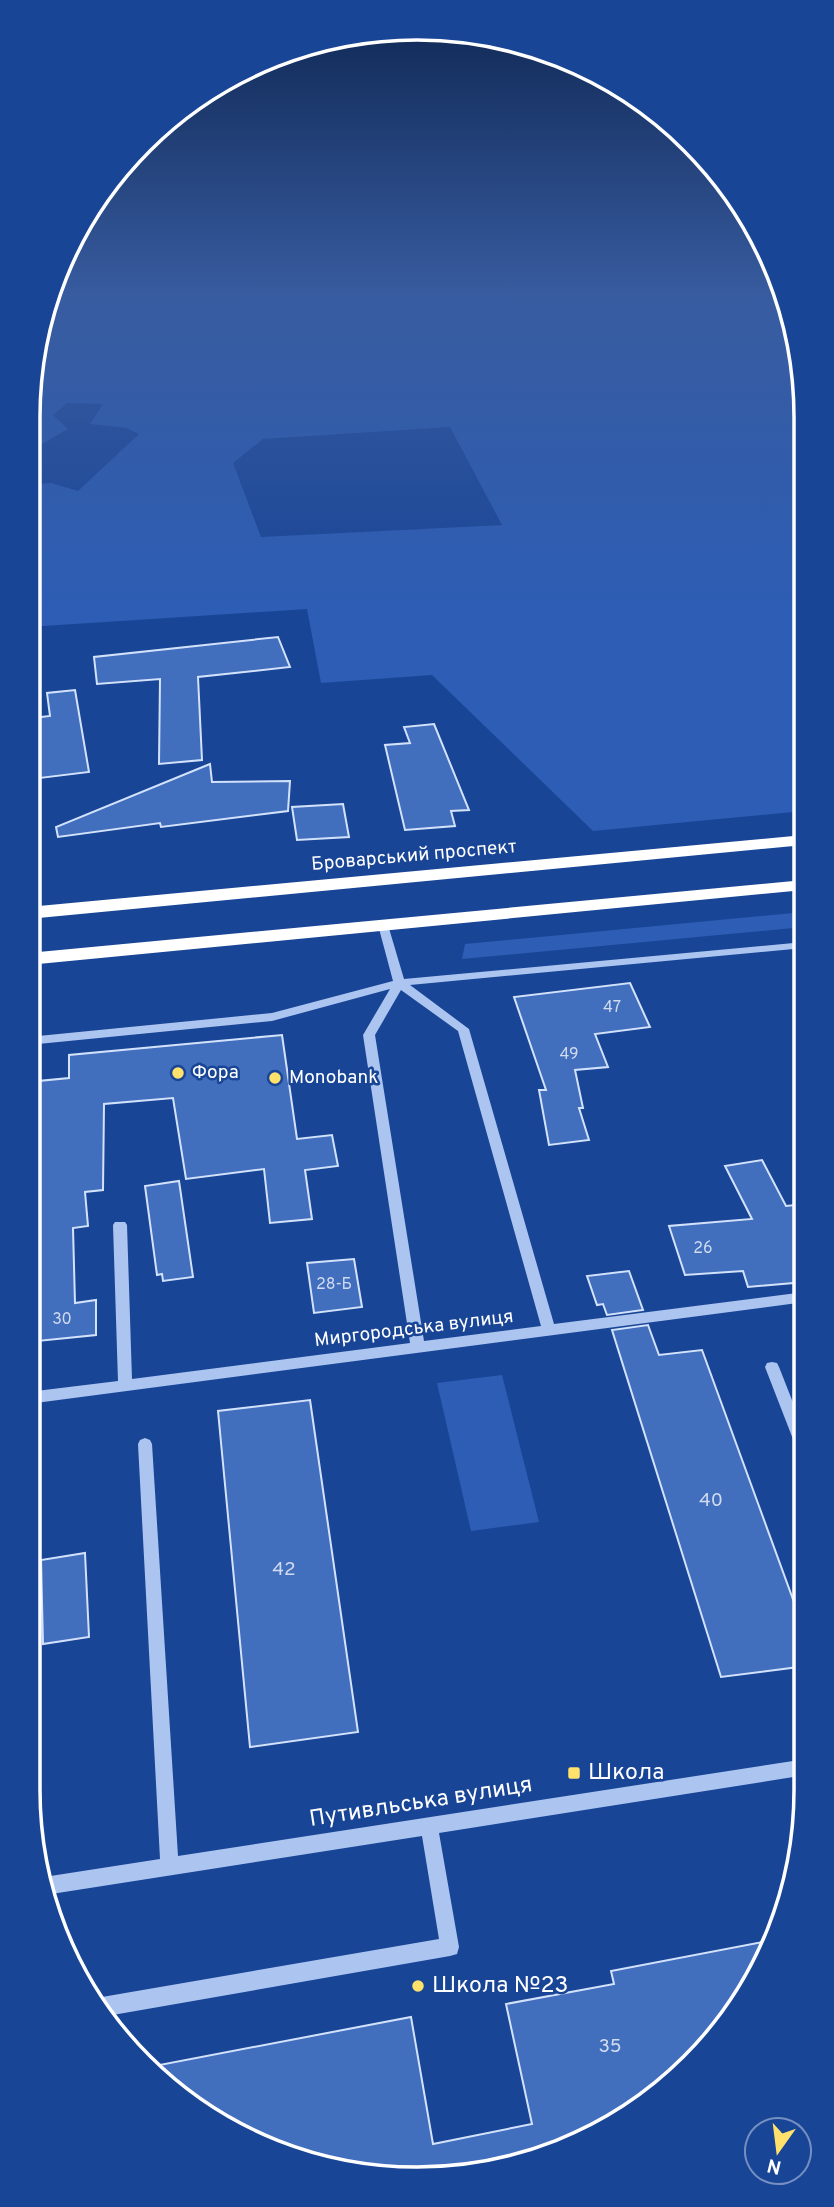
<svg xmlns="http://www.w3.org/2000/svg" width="834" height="2207" font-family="Overpass,sans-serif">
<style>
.green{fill:#2d5db4;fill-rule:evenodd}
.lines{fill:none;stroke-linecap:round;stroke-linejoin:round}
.stream{fill:#9fbef3;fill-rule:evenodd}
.building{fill:#426ebe;stroke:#d3e2fb;stroke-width:2}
.minor{fill:#acc5f0;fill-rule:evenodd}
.highway{fill:#fff;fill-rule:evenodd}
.poi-dot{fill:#ffe16c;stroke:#194596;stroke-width:2.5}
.labels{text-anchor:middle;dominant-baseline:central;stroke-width:5;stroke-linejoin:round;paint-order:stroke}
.number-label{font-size:16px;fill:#d0dbef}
.street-label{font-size:19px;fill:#fff;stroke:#194596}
.poi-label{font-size:19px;fill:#fff;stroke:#194596;text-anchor:start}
.near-number-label{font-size:19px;fill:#d0dbef}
.near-poi-label{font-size:23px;fill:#fff;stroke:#194596;text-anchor:start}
.near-street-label{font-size:23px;fill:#fff;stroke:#194596}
.rim{fill:none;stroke:#fff;stroke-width:3.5}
</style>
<rect width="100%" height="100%" fill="#194596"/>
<g class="green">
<path d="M 49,300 L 783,300 L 803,366 L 804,811 L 593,831 L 432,675 L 321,683 L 307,609 L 28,627 L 28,485 L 51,483 L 78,491 L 139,434 L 127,428 L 90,424 L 103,404 L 67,403 L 53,415 L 68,429 L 28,452 C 28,410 31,337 49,300 ZM 450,427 L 502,525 L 261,537 L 233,463 L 263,439 Z"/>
<path d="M 804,912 L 804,927 L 462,959 L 465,944 Z"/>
<path d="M 502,1375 L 539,1522 L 471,1531 L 437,1383 Z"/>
</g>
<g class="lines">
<path class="stream" d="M 779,300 L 783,300 L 783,302 L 780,301 Z"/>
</g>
<g class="building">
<path d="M 278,637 L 290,667 L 198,677 L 202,760 L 159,764 L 160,679 L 97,684 L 94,657 Z"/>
<path d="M 75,690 L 89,772 L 40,778 L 38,761 L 28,761 L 28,731 L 34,730 L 33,718 L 50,716 L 47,693 Z"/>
<path d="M 434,724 L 469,810 L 451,811 L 455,826 L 405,830 L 385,745 L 410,743 L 404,727 Z"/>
<path d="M 210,764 L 212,782 L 290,781 L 288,811 L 161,827 L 160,823 L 58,837 L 56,827 Z"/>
<path d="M 343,804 L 349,837 L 297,840 L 292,807 Z"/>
<path d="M 630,983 L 650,1027 L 595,1034 L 608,1067 L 575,1070 L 583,1108 L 579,1108 L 589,1140 L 549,1145 L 539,1090 L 546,1090 L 514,997 Z"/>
<path d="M 282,1035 L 297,1139 L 332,1135 L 338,1166 L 305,1170 L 312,1219 L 270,1223 L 264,1169 L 186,1179 L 173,1098 L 104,1104 L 103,1190 L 85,1192 L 88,1226 L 73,1228 L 75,1303 L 96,1300 L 96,1335 L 28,1342 L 28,1082 L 69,1078 L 69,1055 Z"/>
<path d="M 762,1160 L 786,1206 L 805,1204 L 805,1282 L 748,1287 L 743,1271 L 685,1275 L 669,1226 L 752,1219 L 725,1166 Z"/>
<path d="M 179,1181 L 193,1277 L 163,1281 L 162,1274 L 157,1275 L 145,1186 Z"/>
<path d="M 354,1259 L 362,1307 L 314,1313 L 307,1263 Z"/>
<path d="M 629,1271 L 643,1310 L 607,1315 L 603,1304 L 597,1305 L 587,1276 Z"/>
<path d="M 648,1325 L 659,1355 L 702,1350 L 806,1635 L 806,1666 L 721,1677 L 612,1330 Z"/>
<path d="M 310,1400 L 358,1732 L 250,1747 L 218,1411 Z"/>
<path d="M 85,1553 L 89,1637 L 43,1644 L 41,1560 Z"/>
<path d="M 768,1941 L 726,2026 L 633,2114 L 493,2171 L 366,2176 L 223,2127 L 149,2067 L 411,2017 L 433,2144 L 532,2124 L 506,2004 L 614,1984 L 611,1971 Z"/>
</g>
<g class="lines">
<g class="minor">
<path d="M 383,922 L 388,925 L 404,979 L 804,942 L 804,948 L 410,985 L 469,1029 L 554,1324 L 805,1292 L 805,1302 L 28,1404 L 28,1392 L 118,1381 L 113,1225 L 115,1222 L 125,1222 L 127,1225 L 132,1379 L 410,1343 L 363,1035 L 390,989 L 272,1021 L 28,1045 L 28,1037 L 272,1013 L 393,981 L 378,925 ZM 401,990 L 458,1031 L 541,1326 L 424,1341 L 375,1035 Z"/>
<path d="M 772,1362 L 777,1363 L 779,1367 L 805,1433 L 805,1458 L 800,1456 L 798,1452 L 765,1367 L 767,1363 Z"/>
<path d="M 145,1438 L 150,1440 L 152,1444 L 178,1856 L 806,1759 L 806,1775 L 439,1833 L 459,1947 L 457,1954 L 450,1956 L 107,2016 L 97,1999 L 102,1997 L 439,1939 L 422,1836 L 45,1895 L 43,1878 L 44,1877 L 160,1859 L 138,1444 L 140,1440 Z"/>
</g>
<g class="highway">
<path d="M 804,835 L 804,845 L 28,919 L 28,907 Z"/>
<path d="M 804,880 L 804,890 L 28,965 L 28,953 Z"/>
</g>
</g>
<linearGradient id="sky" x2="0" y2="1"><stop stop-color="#0e2652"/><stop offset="0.49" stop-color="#385ca0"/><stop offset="1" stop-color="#385ca0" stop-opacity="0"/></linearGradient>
<rect width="834" height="609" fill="url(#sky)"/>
<g class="poi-dot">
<circle cx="178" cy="1073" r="7"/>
<circle cx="275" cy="1078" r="7"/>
<rect x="567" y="1766" width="14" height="14" rx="3.5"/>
<circle cx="418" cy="1986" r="7"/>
</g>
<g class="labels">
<g class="number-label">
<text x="612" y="1008">47</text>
<text x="569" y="1055">49</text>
<text x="703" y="1249">26</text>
<text x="334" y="1285">28-Б</text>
<text x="62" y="1320">30</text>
</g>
<g class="street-label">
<text transform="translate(414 856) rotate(-5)">Броварський проспект</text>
<text transform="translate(414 1329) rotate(-7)">Миргородська вулиця</text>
</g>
<g class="poi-label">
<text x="192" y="1073">Фора</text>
<text x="289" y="1078">Monobank</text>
</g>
<g class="near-number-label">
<text x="711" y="1501">40</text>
<text x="284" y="1570">42</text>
<text x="610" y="2047">35</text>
</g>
<g class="near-poi-label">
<text x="588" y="1773">Школа</text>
<text x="432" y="1986">Школа №23</text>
</g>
<g class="near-street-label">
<text transform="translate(421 1803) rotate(-9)">Путивльська вулиця</text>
</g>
</g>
<path d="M0 0H834V2207H0ZM417 40H417A377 377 0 0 1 794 417V1790A377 377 0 0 1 417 2167H417A377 377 0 0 1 40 1790V417A377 377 0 0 1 417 40Z" fill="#194596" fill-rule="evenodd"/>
<path class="rim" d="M417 40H417A377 377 0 0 1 794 417V1790A377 377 0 0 1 417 2167H417A377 377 0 0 1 40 1790V417A377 377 0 0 1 417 40Z"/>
<g transform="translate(778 2151) rotate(194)"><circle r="33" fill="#194596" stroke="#758fc0" stroke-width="2"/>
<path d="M0-5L12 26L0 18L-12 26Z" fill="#ffe16c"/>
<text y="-10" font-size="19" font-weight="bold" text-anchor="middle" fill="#ffffff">N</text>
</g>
</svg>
